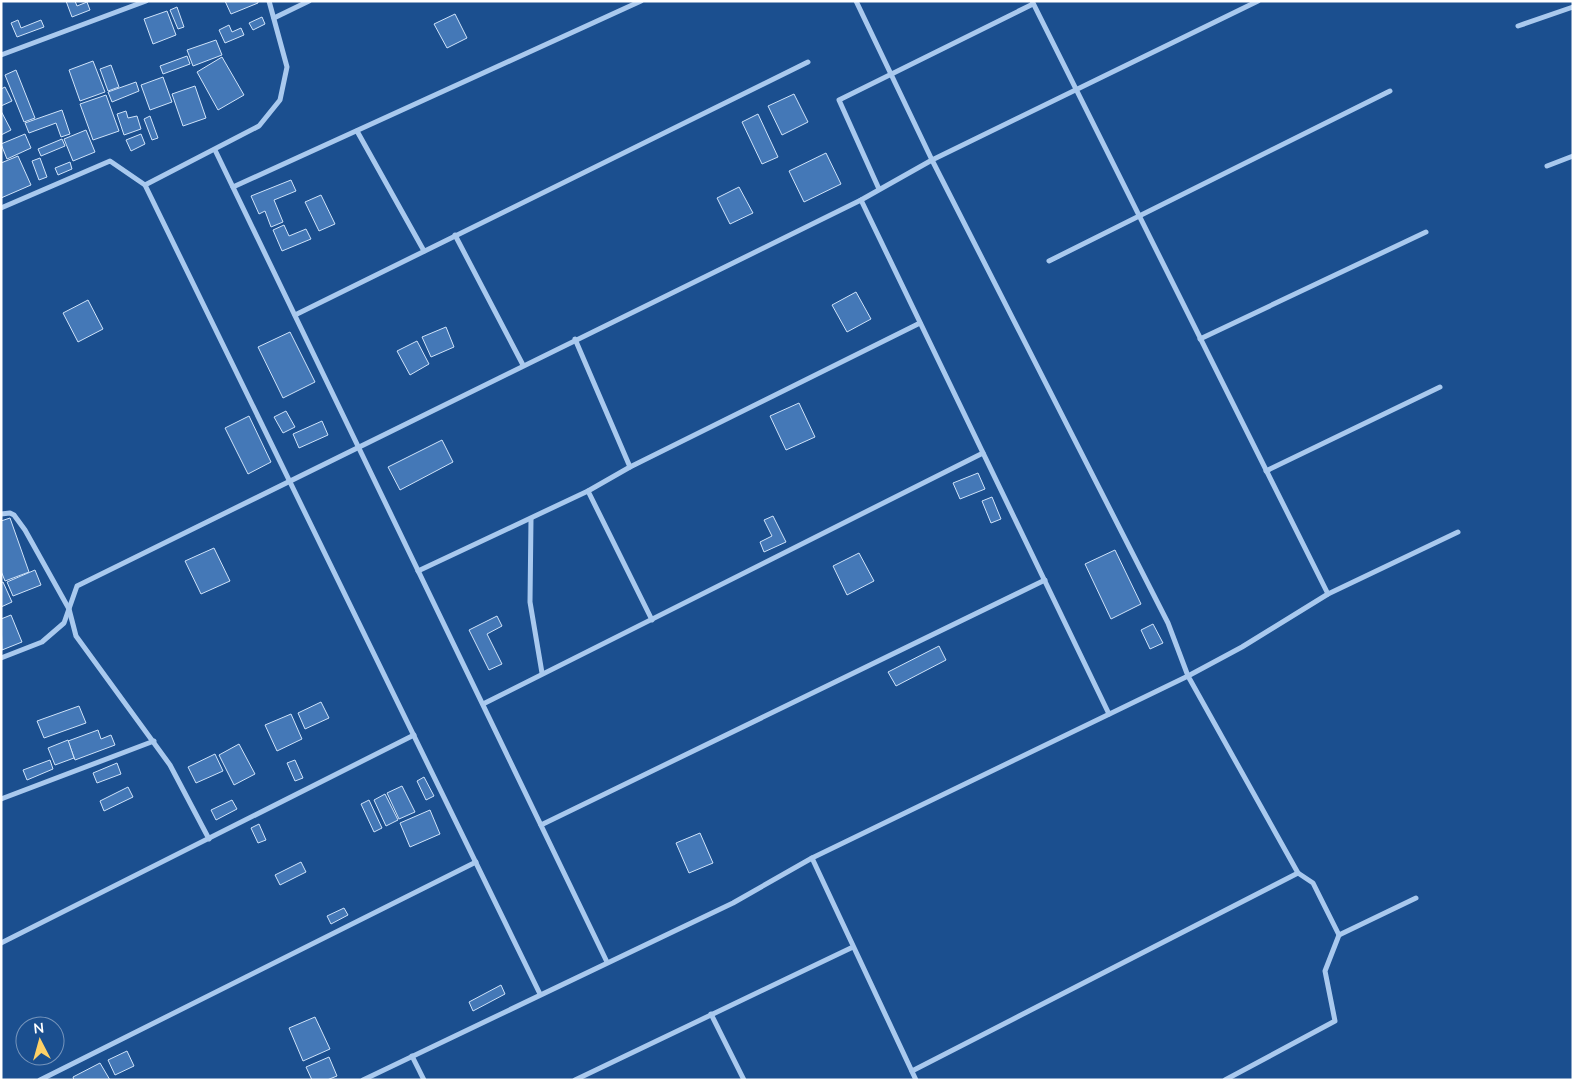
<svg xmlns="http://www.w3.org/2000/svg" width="1574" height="1081" font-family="Mulish,sans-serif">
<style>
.building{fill:#4478b7;stroke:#cfe3fa}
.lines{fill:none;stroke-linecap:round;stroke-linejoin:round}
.street{stroke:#a9c9ee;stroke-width:5}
</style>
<rect width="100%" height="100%" fill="#1b4f8f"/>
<g class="building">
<path d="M 66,1 L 75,1 L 77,6 L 87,2 L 90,10 L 72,17 Z"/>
<path d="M 225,1 L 258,1 L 258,3 L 231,14 Z"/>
<path d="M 177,7 L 184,27 L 178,29 L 170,10 Z"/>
<path d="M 167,11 L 176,35 L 153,44 L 144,19 Z"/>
<path d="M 455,14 L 467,38 L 447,48 L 434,24 Z"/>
<path d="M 262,17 L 265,24 L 253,30 L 249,23 Z"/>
<path d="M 18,20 L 21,28 L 41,20 L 44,27 L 17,37 L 11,23 Z"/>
<path d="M 229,25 L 232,32 L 241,28 L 244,35 L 225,43 L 219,30 Z"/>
<path d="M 216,40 L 222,55 L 193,66 L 187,50 Z"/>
<path d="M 187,56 L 190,64 L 163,74 L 160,66 Z"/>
<path d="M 222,57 L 244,95 L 218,110 L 197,72 Z"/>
<path d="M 93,61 L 105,92 L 80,101 L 69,70 Z"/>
<path d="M 111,65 L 119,87 L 108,91 L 100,69 Z"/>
<path d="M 16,70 L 35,118 L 24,122 L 5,75 Z"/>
<path d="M 163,77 L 172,102 L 150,110 L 141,85 Z"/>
<path d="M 136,82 L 139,91 L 112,102 L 108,92 Z"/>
<path d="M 195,86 L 206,118 L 183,126 L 172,94 Z"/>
<path d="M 5,87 L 12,101 L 1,106 L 1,89 Z"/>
<path d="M 794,94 L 808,122 L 782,135 L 768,106 Z"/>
<path d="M 106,95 L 119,131 L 93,140 L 80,104 Z"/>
<path d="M 62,110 L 70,134 L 61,137 L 56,123 L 29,133 L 25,123 Z"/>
<path d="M 1,111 L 11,130 L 1,135 Z"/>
<path d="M 126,111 L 128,118 L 137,116 L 141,129 L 124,135 L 117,114 Z"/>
<path d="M 758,114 L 778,157 L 762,164 L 742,122 Z"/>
<path d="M 150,116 L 158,138 L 152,140 L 144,119 Z"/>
<path d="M 86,130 L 95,152 L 73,161 L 64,139 Z"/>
<path d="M 25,134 L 31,148 L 7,159 L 1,144 Z"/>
<path d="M 141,134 L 145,144 L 131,151 L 126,140 Z"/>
<path d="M 62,139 L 65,146 L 41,156 L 38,149 Z"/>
<path d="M 826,153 L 841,184 L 804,202 L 789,171 Z"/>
<path d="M 18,156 L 31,185 L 1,198 L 1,163 Z"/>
<path d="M 40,158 L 47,177 L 39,180 L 32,161 Z"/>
<path d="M 70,162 L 72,169 L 58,175 L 55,168 Z"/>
<path d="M 291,180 L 296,191 L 274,200 L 283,222 L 271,227 L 265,211 L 259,214 L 251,196 Z"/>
<path d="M 739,187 L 753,213 L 730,224 L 717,198 Z"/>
<path d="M 321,195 L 335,224 L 319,231 L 305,202 Z"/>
<path d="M 284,225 L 289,236 L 306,229 L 311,239 L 282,251 L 273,230 Z"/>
<path d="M 856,292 L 871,319 L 847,332 L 832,305 Z"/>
<path d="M 88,300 L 103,329 L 78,342 L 63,313 Z"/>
<path d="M 446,327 L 454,347 L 431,357 L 422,337 Z"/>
<path d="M 290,332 L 315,382 L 283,398 L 258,347 Z"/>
<path d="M 417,341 L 429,364 L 410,375 L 397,351 Z"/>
<path d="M 799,403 L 815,437 L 786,450 L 770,416 Z"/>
<path d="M 286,411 L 295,427 L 283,433 L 274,417 Z"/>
<path d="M 249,416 L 271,462 L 248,474 L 225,428 Z"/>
<path d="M 322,421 L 328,435 L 299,448 L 293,434 Z"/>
<path d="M 442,440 L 453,462 L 400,490 L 388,467 Z"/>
<path d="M 978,473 L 985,489 L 960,499 L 953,483 Z"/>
<path d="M 992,497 L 1001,519 L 991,523 L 982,501 Z"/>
<path d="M 773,516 L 786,542 L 764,552 L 760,542 L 772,536 L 764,520 Z"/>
<path d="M 10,518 L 29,572 L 5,581 L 1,571 L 1,521 Z"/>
<path d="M 214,548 L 230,581 L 201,594 L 185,561 Z"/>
<path d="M 1115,550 L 1141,604 L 1111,619 L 1085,564 Z"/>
<path d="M 859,553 L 874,581 L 847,595 L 833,566 Z"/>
<path d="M 35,570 L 41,585 L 13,596 L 7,582 Z"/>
<path d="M 3,582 L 12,602 L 1,607 L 1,583 Z"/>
<path d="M 11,615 L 22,642 L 2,650 L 1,619 Z"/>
<path d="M 497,616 L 502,626 L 487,634 L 502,664 L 489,670 L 469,630 Z"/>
<path d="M 1153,624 L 1163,643 L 1150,649 L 1141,630 Z"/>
<path d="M 939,646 L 946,660 L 896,686 L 888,672 Z"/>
<path d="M 321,702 L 329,718 L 305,729 L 298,713 Z"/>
<path d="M 79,706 L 86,723 L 44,738 L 37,721 Z"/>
<path d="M 291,714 L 302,739 L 277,751 L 265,725 Z"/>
<path d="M 98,730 L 101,739 L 111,735 L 115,745 L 75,760 L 68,741 Z"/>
<path d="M 68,740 L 74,758 L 55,765 L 48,748 Z"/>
<path d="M 239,744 L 255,774 L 234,785 L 219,755 Z"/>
<path d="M 215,754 L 223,771 L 196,783 L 188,767 Z"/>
<path d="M 50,760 L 53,769 L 27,780 L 23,770 Z"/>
<path d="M 295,760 L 303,778 L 295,781 L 287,763 Z"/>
<path d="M 117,763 L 121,774 L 97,783 L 93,773 Z"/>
<path d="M 424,777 L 434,796 L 426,800 L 417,781 Z"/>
<path d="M 402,786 L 415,812 L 399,819 L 387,793 Z"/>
<path d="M 128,787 L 133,797 L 104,811 L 100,801 Z"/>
<path d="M 385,794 L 398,820 L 386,826 L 374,800 Z"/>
<path d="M 232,800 L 237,809 L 216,820 L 211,810 Z"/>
<path d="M 369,800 L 382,828 L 374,832 L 361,804 Z"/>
<path d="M 430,810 L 440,834 L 410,847 L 400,823 Z"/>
<path d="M 259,824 L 266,840 L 258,843 L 251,828 Z"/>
<path d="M 700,833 L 713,863 L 689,873 L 676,843 Z"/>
<path d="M 301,862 L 306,872 L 280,885 L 275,875 Z"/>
<path d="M 344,908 L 348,915 L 331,924 L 327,916 Z"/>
<path d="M 501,985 L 505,994 L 473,1011 L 469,1002 Z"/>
<path d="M 315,1017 L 330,1049 L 303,1061 L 289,1028 Z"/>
<path d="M 127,1051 L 134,1066 L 115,1075 L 108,1060 Z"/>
<path d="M 329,1057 L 337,1076 L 327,1080 L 312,1080 L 306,1067 Z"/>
<path d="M 100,1063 L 110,1080 L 74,1080 L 73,1077 Z"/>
</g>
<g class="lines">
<g class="street">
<path d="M 1032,1 L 1328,594"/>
<path d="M 274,18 L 309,1"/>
<path d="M 1518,26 L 1573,7"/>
<path d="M 1,55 L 146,1"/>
<path d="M 357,131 L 424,251"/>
<path d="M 215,150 L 607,962"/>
<path d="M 1547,166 L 1573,156"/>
<path d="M 145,185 L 540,994"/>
<path d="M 233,187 L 641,1"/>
<path d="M 879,189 L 839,100 L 1033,4"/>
<path d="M 861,200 L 1109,714"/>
<path d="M 1,208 L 110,161 L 145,185 L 259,126 L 280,100 L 287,67 L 269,1"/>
<path d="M 455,235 L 523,365"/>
<path d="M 1049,261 L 1390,91"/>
<path d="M 295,315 L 808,62"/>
<path d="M 575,339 L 630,467 L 588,491 L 652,620"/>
<path d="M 1200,339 L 1426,232"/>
<path d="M 630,467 L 920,323"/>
<path d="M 1266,471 L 1440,387"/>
<path d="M 1,514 L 10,513 L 14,515 L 25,530 L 69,609 L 76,636 L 170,765 L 209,839"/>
<path d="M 531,519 L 530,602 L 542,673"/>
<path d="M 418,571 L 588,491"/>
<path d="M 1,658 L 42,642 L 64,623 L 77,586 L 861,200 L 932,160 L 1258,1"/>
<path d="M 483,704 L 983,453"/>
<path d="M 1,799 L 154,741"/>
<path d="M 541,825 L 1045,580"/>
<path d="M 812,858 L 916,1080"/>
<path d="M 1298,873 L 1313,883 L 1339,935"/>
<path d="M 1,943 L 414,735"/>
<path d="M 711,1014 L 744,1080"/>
<path d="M 412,1056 L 424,1080"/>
<path d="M 912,1071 L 1298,873 L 1188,676 L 1242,647 L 1328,594 L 1458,532"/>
<path d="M 40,1080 L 476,862"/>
<path d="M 363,1080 L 733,903 L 812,858 L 1188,676 L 1168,623 L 932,160 L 856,1"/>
<path d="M 575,1080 L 853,947"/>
<path d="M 1225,1080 L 1335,1021 L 1325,971 L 1339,935 L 1416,898"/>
</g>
</g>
<rect width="1574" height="1081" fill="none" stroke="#ffffff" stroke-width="5"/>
<g transform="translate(40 1041) rotate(354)"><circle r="24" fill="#1b4f8f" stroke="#7695bc"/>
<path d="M0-4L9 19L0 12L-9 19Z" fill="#ffd166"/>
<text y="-8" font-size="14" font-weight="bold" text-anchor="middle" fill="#ffffff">N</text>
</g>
</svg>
